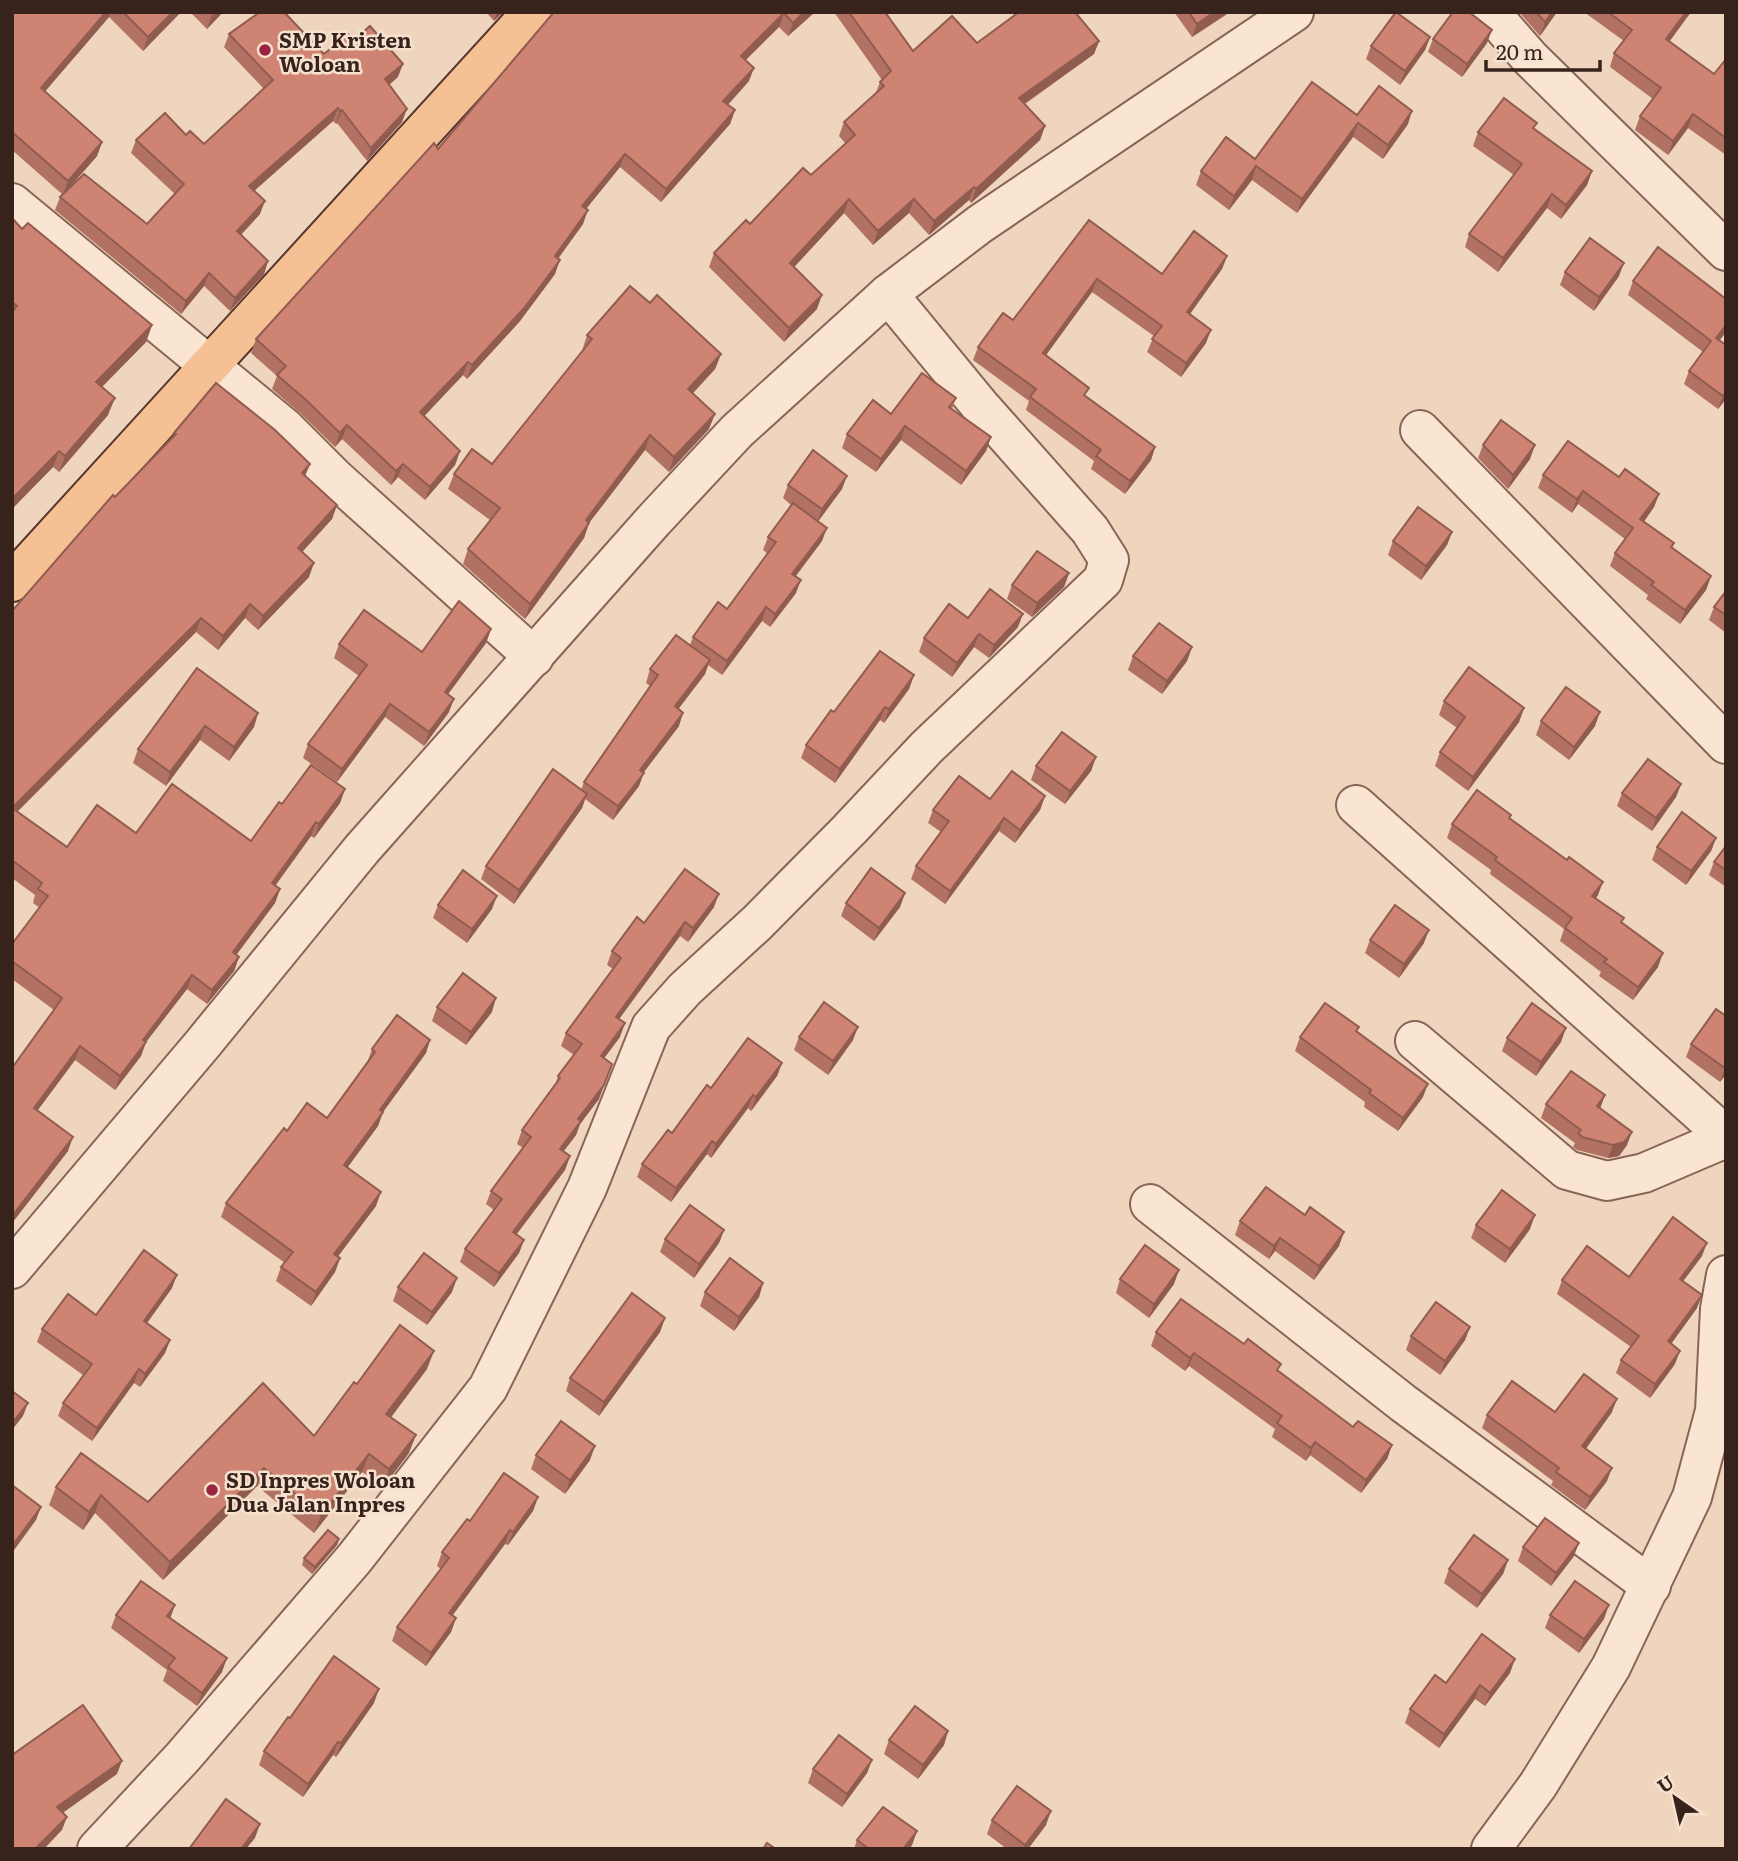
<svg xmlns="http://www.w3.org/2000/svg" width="1738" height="1861" font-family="Literata,serif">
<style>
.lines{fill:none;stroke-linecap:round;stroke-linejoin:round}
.minor-casing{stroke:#886556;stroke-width:42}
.major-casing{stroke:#55352b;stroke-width:42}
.minor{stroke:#fae5d2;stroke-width:38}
.major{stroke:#f5c094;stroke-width:38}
.wall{fill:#b27263}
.shaded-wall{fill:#915c50}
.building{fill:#cf8473;stroke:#915c50;stroke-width:2}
.poi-dot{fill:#992440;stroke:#f6e1ce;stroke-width:2.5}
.labels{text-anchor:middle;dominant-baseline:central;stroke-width:5;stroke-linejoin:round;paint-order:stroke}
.poi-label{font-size:21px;font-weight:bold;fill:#37231c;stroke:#f6e1ce;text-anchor:start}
</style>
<rect width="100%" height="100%" fill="#efd5be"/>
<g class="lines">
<defs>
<g id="minor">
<path d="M 1490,12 L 1530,58 L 1726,251"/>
<path d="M 12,203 L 285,428 L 335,478 L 534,657"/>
<path d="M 1420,430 L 1726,744"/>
<path d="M 1356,805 L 1726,1136"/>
<path d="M 1415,1041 L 1567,1170 L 1607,1181 L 1644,1173 L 1726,1138"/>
<path d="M 1150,1204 L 1403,1403 L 1651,1586"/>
<path d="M 12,1269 L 201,1046 L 362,849 L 654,520 L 737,431 L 888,294 L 980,224 L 1294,12"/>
<path d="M 97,1849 L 182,1758 L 354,1559 L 488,1388 L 587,1188 L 651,1027 L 685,989 L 757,923 L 850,829 L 927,747 L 1103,580 L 1109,560 L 1090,530 L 981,407 L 888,294"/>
<path d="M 1491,1849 L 1538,1785 L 1611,1667 L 1692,1497 L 1715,1411 L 1720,1309 L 1726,1275"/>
</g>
<path id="major" d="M 12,582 L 532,12"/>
</defs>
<use href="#minor" class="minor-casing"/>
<use href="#major" class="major-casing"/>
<use href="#minor" class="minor"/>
<use href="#major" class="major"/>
</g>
<g class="wall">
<path d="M 12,12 L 181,12 L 143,51 L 109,17 L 45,91 L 102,142 L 97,156 L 68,189 L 147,224 L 175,194 L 131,153 L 136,140 L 186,135 L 204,144 L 264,89 L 224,47 L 229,34 L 324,54 L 353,41 L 398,77 L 389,85 L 402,122 L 367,161 L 337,123 L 336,124 L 333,121 L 254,191 L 260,214 L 241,235 L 268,261 L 264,274 L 230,311 L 204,286 L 181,314 L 55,210 L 60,197 L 62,194 L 12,150 Z"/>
<path d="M 190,12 L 223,12 L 207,29 Z"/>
<path d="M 486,12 L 503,12 L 494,21 Z"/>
<path d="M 554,12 L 815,12 L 788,36 L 779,27 L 746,60 L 749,81 L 728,105 L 735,110 L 730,124 L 661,202 L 620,167 L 586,209 L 583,224 L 558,258 L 555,274 L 520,321 L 467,379 L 463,375 L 424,416 L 460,451 L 455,465 L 425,500 L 398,477 L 391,485 L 342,439 L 335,447 L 300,413 L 272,389 L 277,376 L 251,353 L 256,339 L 438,149 Z"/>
<path d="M 834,12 L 885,12 L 913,51 L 977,43 L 1015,16 L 1012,12 L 1075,12 L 1099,41 L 1094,54 L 1025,104 L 1045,126 L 1040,140 L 971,203 L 969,200 L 929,235 L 909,213 L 873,245 L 844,213 L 794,267 L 817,309 L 784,342 L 709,267 L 714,253 L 811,175 L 846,144 L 839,136 L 844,122 L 875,95 L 880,82 L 882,80 Z"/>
<path d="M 1174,12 L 1230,12 L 1192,37 Z"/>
<path d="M 1519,12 L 1557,12 L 1540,36 Z"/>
<path d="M 1584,12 L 1691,12 L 1670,41 L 1714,74 L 1726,59 L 1726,155 L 1688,128 L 1668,155 L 1635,130 L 1640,116 L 1653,99 L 1610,67 L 1614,53 L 1624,41 Z"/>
<path d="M 1430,37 L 1425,50 L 1400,85 L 1366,59 L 1371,46 Z"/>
<path d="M 1433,39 L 1487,43 L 1462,77 L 1428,52 Z"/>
<path d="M 1357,115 L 1408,124 L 1383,159 L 1353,137 L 1297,213 L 1252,180 L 1229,210 L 1196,185 L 1201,171 L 1255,159 Z"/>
<path d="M 1535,129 L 1592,171 L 1587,185 L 1561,219 L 1547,208 L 1498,272 L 1465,247 L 1469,234 L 1514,175 L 1473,146 L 1478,132 Z"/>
<path d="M 12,218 L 22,229 L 152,325 L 146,342 L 102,387 L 108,415 L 59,472 L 53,467 L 12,509 Z"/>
<path d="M 1089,220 L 1162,274 L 1227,256 L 1222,269 L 1190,314 L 1206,343 L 1181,377 L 1147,352 L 1154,336 L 1092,292 L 1046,355 L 1086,397 L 1155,447 L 1151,460 L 1125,494 L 1091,469 L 1094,461 L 1026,410 L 1029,401 L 973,360 L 978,347 L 1013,320 Z"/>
<path d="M 1565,272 L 1619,276 L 1594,311 L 1560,285 Z"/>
<path d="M 1633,281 L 1726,345 L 1726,399 L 1718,409 L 1684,384 L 1689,371 L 1703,352 L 1628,295 Z"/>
<path d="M 650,303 L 721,354 L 715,369 L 693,393 L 709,429 L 669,472 L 645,450 L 589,523 L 584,538 L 525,619 L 463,564 L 468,549 L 490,520 L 448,489 L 454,474 L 492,464 L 582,351 L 587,335 Z"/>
<path d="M 956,398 L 952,409 L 991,437 L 986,451 L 961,485 L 901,440 L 876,472 L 842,448 L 847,434 L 891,414 Z"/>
<path d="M 174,433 L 310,464 L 305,476 L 337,505 L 332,519 L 302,552 L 309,577 L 258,630 L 245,618 L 218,650 L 196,632 L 17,812 L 67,847 L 136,833 L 251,841 L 282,804 L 345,789 L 340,803 L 314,838 L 311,836 L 275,886 L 280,889 L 275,903 L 236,955 L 239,957 L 234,971 L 207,1004 L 187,989 L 146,1042 L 141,1056 L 115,1090 L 75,1060 L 37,1111 L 68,1151 L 12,1223 L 54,1010 L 12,979 L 12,944 L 40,908 L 33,903 L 35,895 L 12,878 L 12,611 L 115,497 L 173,438 Z"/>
<path d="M 1483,445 L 1530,459 L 1508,489 L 1478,458 Z"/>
<path d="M 1543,475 L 1619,477 L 1659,494 L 1654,507 L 1644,522 L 1674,543 L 1672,548 L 1711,576 L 1706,590 L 1680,624 L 1646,599 L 1648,595 L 1610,566 L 1615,553 L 1625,539 L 1578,504 L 1572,513 L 1538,488 Z"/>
<path d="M 788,485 L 842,489 L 818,521 L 822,541 L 796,576 L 796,593 L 770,627 L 762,621 L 722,675 L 708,665 L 705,674 L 678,709 L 679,726 L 643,772 L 639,786 L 613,820 L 585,799 L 582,808 L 514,904 L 481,879 L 486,866 L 581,790 L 584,782 L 650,686 L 646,683 L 650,669 L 690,645 L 693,637 L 727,609 L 768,554 L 763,550 L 768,537 L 791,505 L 783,498 Z"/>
<path d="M 1452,532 L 1447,545 L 1421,580 L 1388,555 L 1393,541 Z"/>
<path d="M 1069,573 L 1064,587 L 1032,617 L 1007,599 L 1012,585 Z"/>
<path d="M 1726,591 L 1726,633 L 1709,620 L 1714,607 Z"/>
<path d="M 968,618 L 1018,627 L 989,658 L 974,647 L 952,677 L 919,652 L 924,638 Z"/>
<path d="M 491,629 L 486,643 L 448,694 L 449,712 L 424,746 L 385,717 L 337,782 L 303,758 L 308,744 L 359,676 L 334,658 L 339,644 L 422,652 Z"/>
<path d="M 1192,647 L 1187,661 L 1162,694 L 1128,670 L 1133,656 Z"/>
<path d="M 197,668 L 258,713 L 254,727 L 229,761 L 200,740 L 166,786 L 133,763 L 138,749 Z"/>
<path d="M 914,675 L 909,689 L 884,723 L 880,720 L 835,783 L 801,758 L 806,745 L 834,712 Z"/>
<path d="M 1444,701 L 1524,708 L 1519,722 L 1468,791 L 1435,766 L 1440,752 L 1457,728 L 1439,715 Z"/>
<path d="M 1541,721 L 1595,726 L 1569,760 L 1536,735 Z"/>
<path d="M 1096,757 L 1091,771 L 1065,804 L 1031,780 L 1036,766 Z"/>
<path d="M 1681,784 L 1676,797 L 1652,831 L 1617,806 L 1622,793 Z"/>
<path d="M 1045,796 L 1040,810 L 1015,843 L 999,831 L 945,904 L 911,879 L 916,866 L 941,832 L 928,823 L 933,810 L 990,799 Z"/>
<path d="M 1511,815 L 1510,818 L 1598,895 L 1596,898 L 1622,923 L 1658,967 L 1633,1000 L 1599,976 L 1601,972 L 1560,941 L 1564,929 L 1490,874 L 1491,870 L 1447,838 L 1452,824 Z"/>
<path d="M 1716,838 L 1711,851 L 1686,885 L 1652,860 L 1657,847 Z"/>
<path d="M 1726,846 L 1726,887 L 1709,875 L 1714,862 Z"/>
<path d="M 905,893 L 900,907 L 874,941 L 841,916 L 846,903 Z"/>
<path d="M 438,905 L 492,909 L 467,943 L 433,918 Z"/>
<path d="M 714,907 L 688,942 L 680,936 L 619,1019 L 620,1037 L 604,1058 L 599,1099 L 580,1124 L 576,1135 L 564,1151 L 570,1156 L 565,1170 L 517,1234 L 524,1240 L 519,1253 L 494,1287 L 460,1262 L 465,1249 L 494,1210 L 486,1204 L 491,1191 L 523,1148 L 517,1144 L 522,1130 L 555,1085 L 558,1076 L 574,1055 L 561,1046 L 566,1033 L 613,969 L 607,965 L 612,951 L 644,923 Z"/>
<path d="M 1370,940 L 1424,943 L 1399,978 L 1365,953 Z"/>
<path d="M 437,1007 L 492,1012 L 466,1045 L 432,1021 Z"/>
<path d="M 1716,1009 L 1726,1074 L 1720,1082 L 1686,1057 L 1691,1044 Z"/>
<path d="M 1357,1032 L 1423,1097 L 1398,1131 L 1364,1107 L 1365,1102 L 1295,1051 L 1300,1037 Z"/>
<path d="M 799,1037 L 853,1040 L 828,1075 L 794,1050 Z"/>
<path d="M 1507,1038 L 1561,1042 L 1536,1076 L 1502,1051 Z"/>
<path d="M 430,1040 L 426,1053 L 383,1112 L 378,1126 L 347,1168 L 376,1206 L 338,1256 L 340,1258 L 335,1272 L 311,1306 L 276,1281 L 281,1267 L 285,1263 L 221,1217 L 226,1203 L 287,1131 L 327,1118 L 367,1063 L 372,1049 Z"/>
<path d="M 782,1063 L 777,1076 L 751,1111 L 748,1108 L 711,1158 L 707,1154 L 671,1202 L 637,1177 L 642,1164 L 672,1133 L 711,1088 Z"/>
<path d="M 1546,1104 L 1600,1108 L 1627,1145 L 1619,1156 L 1608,1158 L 1577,1150 L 1573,1147 L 1575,1143 L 1541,1118 Z"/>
<path d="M 1240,1221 L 1339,1246 L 1314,1280 L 1275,1251 L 1269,1259 L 1235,1235 Z"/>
<path d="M 1476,1225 L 1530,1229 L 1505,1263 L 1471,1238 Z"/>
<path d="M 724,1230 L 719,1243 L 694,1278 L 660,1252 L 665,1239 Z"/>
<path d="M 1702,1256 L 1683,1281 L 1697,1308 L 1671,1344 L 1675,1364 L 1650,1398 L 1616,1373 L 1621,1360 L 1631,1347 L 1557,1294 L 1562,1280 L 1629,1277 Z"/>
<path d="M 1120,1279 L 1174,1284 L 1149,1318 L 1116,1293 Z"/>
<path d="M 763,1283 L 759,1297 L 734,1331 L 700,1306 L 705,1292 Z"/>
<path d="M 398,1287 L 452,1292 L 427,1325 L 393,1301 Z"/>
<path d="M 172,1288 L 147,1323 L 170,1340 L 165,1353 L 140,1387 L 134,1383 L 92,1441 L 58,1416 L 63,1403 L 83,1375 L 37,1342 L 42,1329 L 96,1315 Z"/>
<path d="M 665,1318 L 660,1332 L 599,1416 L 566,1391 L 570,1378 Z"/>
<path d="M 1470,1327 L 1465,1340 L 1440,1375 L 1406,1350 L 1411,1336 Z"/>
<path d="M 1156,1332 L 1279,1371 L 1353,1427 L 1392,1445 L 1387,1459 L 1361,1493 L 1310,1455 L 1306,1461 L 1272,1437 L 1275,1429 L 1189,1366 L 1185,1371 L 1151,1346 Z"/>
<path d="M 427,1369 L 391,1417 L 409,1453 L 383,1487 L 362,1472 L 314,1533 L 257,1486 L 163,1580 L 95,1513 L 83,1530 L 49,1505 L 56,1487 L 148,1502 L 314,1436 L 357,1384 Z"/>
<path d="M 1555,1412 L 1612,1412 L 1586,1448 L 1607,1481 L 1585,1510 L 1551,1485 L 1553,1481 L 1482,1428 L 1487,1415 Z"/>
<path d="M 536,1455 L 590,1460 L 565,1494 L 531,1469 Z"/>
<path d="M 538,1497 L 533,1511 L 508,1545 L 505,1544 L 452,1616 L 456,1618 L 451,1632 L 426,1666 L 392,1641 L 397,1627 L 441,1569 L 437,1566 L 442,1552 L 470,1521 Z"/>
<path d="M 339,1539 L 337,1545 L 312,1574 L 302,1565 L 304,1558 Z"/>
<path d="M 1523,1547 L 1574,1556 L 1551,1586 L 1518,1561 Z"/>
<path d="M 1508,1560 L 1503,1574 L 1477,1608 L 1444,1583 L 1449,1569 Z"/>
<path d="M 116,1615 L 171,1618 L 222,1672 L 197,1706 L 163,1681 L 167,1670 L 111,1628 Z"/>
<path d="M 1550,1615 L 1604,1619 L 1579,1653 L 1545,1628 Z"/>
<path d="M 1510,1673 L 1485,1706 L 1475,1699 L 1439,1748 L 1405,1723 L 1410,1709 L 1446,1683 Z"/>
<path d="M 374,1703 L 336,1757 L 333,1755 L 303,1797 L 259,1765 L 264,1751 L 290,1718 Z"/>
<path d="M 948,1731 L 944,1745 L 918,1779 L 884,1754 L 889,1740 Z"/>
<path d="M 872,1760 L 867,1773 L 842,1807 L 808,1783 L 813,1769 Z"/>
<path d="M 992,1820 L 1046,1825 L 1028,1849 L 1007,1849 L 987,1834 Z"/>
<path d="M 917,1831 L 912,1845 L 909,1849 L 854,1849 L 857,1840 Z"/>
</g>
<g class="shaded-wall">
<path d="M 106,12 L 111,12 L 109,17 L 36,102 L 41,88 Z"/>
<path d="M 173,12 L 181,12 L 143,51 L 148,37 Z"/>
<path d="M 214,12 L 223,12 L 207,29 L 212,15 Z"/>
<path d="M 497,12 L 503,12 L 494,21 Z"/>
<path d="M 804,12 L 815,12 L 788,36 L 793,23 Z"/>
<path d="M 1214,12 L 1230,12 L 1192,37 L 1197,24 Z"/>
<path d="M 1552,12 L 1557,12 L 1540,36 L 1545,22 Z"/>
<path d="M 1686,12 L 1691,12 L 1661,52 L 1666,39 Z"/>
<path d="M 784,13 L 779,27 L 736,69 L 741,56 Z"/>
<path d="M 1492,30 L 1487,43 L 1462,77 L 1467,64 Z"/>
<path d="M 1430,37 L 1425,50 L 1400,85 L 1405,71 Z"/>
<path d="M 1099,41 L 1094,54 L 1014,111 L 1019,98 Z"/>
<path d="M 403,64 L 398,77 L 380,92 L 385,79 Z"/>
<path d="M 754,68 L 749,81 L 718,115 L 723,101 Z"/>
<path d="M 338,108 L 333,121 L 245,199 L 249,186 Z"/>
<path d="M 407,109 L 402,122 L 367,161 L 371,148 Z"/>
<path d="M 342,110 L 337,123 L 336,124 L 340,111 Z"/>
<path d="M 735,110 L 730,124 L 661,202 L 666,189 Z"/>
<path d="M 1412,111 L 1408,124 L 1383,159 L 1388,145 Z"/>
<path d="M 1693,114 L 1688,128 L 1668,155 L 1673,141 Z"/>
<path d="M 1358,123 L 1353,137 L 1297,213 L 1302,199 Z"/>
<path d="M 1045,126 L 1040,140 L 971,203 L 976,189 Z"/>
<path d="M 102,142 L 97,156 L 63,195 L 68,181 Z"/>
<path d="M 625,154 L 620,167 L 577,220 L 582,206 Z"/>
<path d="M 1256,166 L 1252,180 L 1229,210 L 1234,196 Z"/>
<path d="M 1592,171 L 1587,185 L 1561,219 L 1566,205 Z"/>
<path d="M 974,187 L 969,200 L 929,235 L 934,221 Z"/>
<path d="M 1552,194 L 1547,208 L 1498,272 L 1503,258 Z"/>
<path d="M 849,199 L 844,213 L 785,277 L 790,263 Z"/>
<path d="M 914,199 L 909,213 L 873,245 L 878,231 Z"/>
<path d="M 265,201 L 260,214 L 232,244 L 237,231 Z"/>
<path d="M 588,210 L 583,224 L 550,270 L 555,256 Z"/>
<path d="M 1227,256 L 1222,269 L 1182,325 L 1187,312 Z"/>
<path d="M 560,260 L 555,274 L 520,321 L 467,379 L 472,365 Z"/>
<path d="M 268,261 L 264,274 L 230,311 L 235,298 Z"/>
<path d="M 1624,263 L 1619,276 L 1594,311 L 1599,297 Z"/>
<path d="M 209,273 L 204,286 L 181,314 L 186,301 Z"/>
<path d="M 1097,279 L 1092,292 L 1038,366 L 1043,353 Z"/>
<path d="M 822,295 L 817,309 L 784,342 L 789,328 Z"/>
<path d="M 152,325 L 146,342 L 90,399 L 96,382 Z"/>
<path d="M 1726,325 L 1726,332 L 1711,352 L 1716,338 Z"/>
<path d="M 1211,330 L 1206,343 L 1181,377 L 1186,363 Z"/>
<path d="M 721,354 L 715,369 L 683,404 L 688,389 Z"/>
<path d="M 468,362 L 463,375 L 415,426 L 420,412 Z"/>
<path d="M 1726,392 L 1726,399 L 1718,409 L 1723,396 Z"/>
<path d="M 115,398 L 108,415 L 59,472 L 65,456 Z"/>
<path d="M 715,414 L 709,429 L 669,472 L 674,457 Z"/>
<path d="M 347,425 L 342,439 L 335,447 L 340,433 Z"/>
<path d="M 905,426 L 901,440 L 876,472 L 881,459 Z"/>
<path d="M 650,435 L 645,450 L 589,523 L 584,538 L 525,619 L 530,604 L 586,520 Z"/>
<path d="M 991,437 L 986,451 L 961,485 L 966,471 Z"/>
<path d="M 1535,445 L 1530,459 L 1508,489 L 1513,475 Z"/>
<path d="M 1155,447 L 1151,460 L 1125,494 L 1130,481 Z"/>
<path d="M 59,451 L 53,467 L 12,509 L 12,499 Z"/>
<path d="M 460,451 L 455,465 L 425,500 L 430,487 Z"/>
<path d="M 310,464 L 304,478 L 302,473 Z"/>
<path d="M 403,464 L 398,477 L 391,485 L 396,471 Z"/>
<path d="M 847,476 L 842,489 L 817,523 L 822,509 Z"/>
<path d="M 1583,491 L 1578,504 L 1572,513 L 1577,499 Z"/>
<path d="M 1659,494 L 1654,507 L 1635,533 L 1640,519 Z"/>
<path d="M 337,505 L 332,519 L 293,562 L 298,548 Z"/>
<path d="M 827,528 L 822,541 L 787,587 L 792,574 Z"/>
<path d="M 1452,532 L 1447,545 L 1421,580 L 1426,566 Z"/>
<path d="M 314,563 L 309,577 L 258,630 L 263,616 Z"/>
<path d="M 1069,573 L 1064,587 L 1032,617 L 1037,603 Z"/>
<path d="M 1711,576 L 1706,590 L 1680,624 L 1685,610 Z"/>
<path d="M 801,580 L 796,593 L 770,627 L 775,614 Z"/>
<path d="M 250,604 L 245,618 L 218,650 L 223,636 Z"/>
<path d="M 766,607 L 762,621 L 722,675 L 727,661 Z"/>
<path d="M 1023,614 L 1018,627 L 989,658 L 994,645 Z"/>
<path d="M 201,618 L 196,632 L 12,817 L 12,808 Z"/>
<path d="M 491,629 L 486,643 L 440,705 L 445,692 Z"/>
<path d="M 979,634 L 974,647 L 952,677 L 957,663 Z"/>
<path d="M 1192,647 L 1187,661 L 1162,694 L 1167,681 Z"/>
<path d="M 710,660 L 705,674 L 670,720 L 675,706 Z"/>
<path d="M 914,675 L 909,689 L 884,723 L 889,709 Z"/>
<path d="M 454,699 L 449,712 L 424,746 L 429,732 Z"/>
<path d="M 390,704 L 385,717 L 337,782 L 342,769 Z"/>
<path d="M 885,707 L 880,720 L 835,783 L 840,769 Z"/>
<path d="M 1524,708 L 1519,722 L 1468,791 L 1473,777 Z"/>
<path d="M 1600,712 L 1595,726 L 1569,760 L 1574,747 Z"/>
<path d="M 258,713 L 254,727 L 229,761 L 234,747 Z"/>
<path d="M 683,713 L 679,726 L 635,784 L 640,770 Z"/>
<path d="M 205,726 L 200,740 L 166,786 L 170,772 Z"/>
<path d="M 1096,757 L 1091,771 L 1065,804 L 1070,791 Z"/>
<path d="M 644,773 L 639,786 L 613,820 L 618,806 Z"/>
<path d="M 1681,784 L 1676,797 L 1652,831 L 1656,818 Z"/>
<path d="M 345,789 L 340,803 L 314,838 L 319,824 Z"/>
<path d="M 587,794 L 582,808 L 514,904 L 519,890 Z"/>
<path d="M 1045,796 L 1040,810 L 1015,843 L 1020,830 Z"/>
<path d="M 1004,818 L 999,831 L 945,904 L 950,891 Z"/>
<path d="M 316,822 L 311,836 L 267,897 L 272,883 Z"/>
<path d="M 1716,838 L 1711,851 L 1686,885 L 1691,871 Z"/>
<path d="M 1603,882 L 1598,895 L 1588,909 L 1592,896 Z"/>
<path d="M 280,889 L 275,903 L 228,966 L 233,952 Z"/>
<path d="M 905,893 L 900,907 L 874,941 L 879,928 Z"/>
<path d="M 719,894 L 714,907 L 688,942 L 693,928 Z"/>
<path d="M 497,896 L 492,909 L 467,943 L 472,929 Z"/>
<path d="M 685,922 L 680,936 L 611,1030 L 616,1017 Z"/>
<path d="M 1429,930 L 1424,943 L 1399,978 L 1404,964 Z"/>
<path d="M 1663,953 L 1658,967 L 1633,1000 L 1638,987 Z"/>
<path d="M 239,957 L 234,971 L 207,1004 L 212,990 Z"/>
<path d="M 192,975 L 187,989 L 146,1042 L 141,1056 L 115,1090 L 120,1076 L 143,1040 Z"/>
<path d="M 496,998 L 492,1012 L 466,1045 L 471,1032 Z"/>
<path d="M 625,1023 L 620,1037 L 596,1069 L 601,1056 Z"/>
<path d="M 858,1027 L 853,1040 L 828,1075 L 833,1061 Z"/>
<path d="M 1566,1028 L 1561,1042 L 1536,1076 L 1541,1062 Z"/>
<path d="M 430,1040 L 426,1053 L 383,1112 L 378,1126 L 339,1179 L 344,1165 L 380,1110 Z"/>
<path d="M 80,1046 L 75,1060 L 29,1122 L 34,1108 Z"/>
<path d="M 782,1063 L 777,1076 L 751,1111 L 756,1097 Z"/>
<path d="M 612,1064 L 599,1099 L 580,1124 L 576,1135 L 555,1162 L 560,1149 Z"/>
<path d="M 1726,1067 L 1726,1074 L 1720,1082 L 1725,1068 Z"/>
<path d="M 1428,1084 L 1423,1097 L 1398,1131 L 1403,1118 Z"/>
<path d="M 753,1095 L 748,1108 L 711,1158 L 716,1144 Z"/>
<path d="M 1605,1095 L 1600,1109 L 1597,1106 Z"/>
<path d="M 1632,1132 L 1627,1145 L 1619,1156 L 1608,1158 L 1613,1145 Z"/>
<path d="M 73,1137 L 68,1151 L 12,1223 L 12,1216 Z"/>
<path d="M 712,1141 L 707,1154 L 671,1202 L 676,1188 Z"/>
<path d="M 570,1156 L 565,1170 L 508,1245 L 513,1232 Z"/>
<path d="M 381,1192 L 376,1206 L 330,1267 L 334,1254 Z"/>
<path d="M 1535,1215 L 1530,1229 L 1505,1263 L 1510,1249 Z"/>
<path d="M 724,1230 L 719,1243 L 694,1278 L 699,1264 Z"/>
<path d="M 1344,1232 L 1339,1246 L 1314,1280 L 1319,1266 Z"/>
<path d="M 1280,1238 L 1275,1251 L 1269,1259 L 1274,1246 Z"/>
<path d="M 524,1240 L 519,1253 L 494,1287 L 499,1273 Z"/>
<path d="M 1707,1243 L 1702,1256 L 1675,1292 L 1680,1279 Z"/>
<path d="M 340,1258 L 335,1272 L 311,1306 L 316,1292 Z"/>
<path d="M 1179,1270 L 1174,1284 L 1149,1318 L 1154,1304 Z"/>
<path d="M 177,1275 L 172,1288 L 139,1334 L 144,1321 Z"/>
<path d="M 457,1278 L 452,1292 L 427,1325 L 432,1312 Z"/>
<path d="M 763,1283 L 759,1297 L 734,1331 L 739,1317 Z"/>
<path d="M 1702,1295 L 1697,1308 L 1663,1355 L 1668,1341 Z"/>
<path d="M 665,1318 L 660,1332 L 599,1416 L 604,1402 Z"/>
<path d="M 1470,1327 L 1465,1340 L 1440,1375 L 1445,1361 Z"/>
<path d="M 170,1340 L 165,1353 L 140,1387 L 145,1374 Z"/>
<path d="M 434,1351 L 427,1369 L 380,1432 L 386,1414 Z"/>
<path d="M 1680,1351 L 1675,1364 L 1650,1398 L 1655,1384 Z"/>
<path d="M 1194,1353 L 1189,1366 L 1185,1371 L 1190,1358 Z"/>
<path d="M 139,1369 L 134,1383 L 92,1441 L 97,1428 Z"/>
<path d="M 1617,1399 L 1612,1412 L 1578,1460 L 1582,1446 Z"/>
<path d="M 28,1403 L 23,1416 L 12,1430 L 12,1423 Z"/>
<path d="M 416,1435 L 409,1453 L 383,1487 L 389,1469 Z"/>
<path d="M 1315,1442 L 1310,1455 L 1306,1461 L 1311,1448 Z"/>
<path d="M 1392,1445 L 1387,1459 L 1361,1493 L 1366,1480 Z"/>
<path d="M 595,1446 L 590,1460 L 565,1494 L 570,1480 Z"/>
<path d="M 369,1454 L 362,1472 L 314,1533 L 321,1515 Z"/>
<path d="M 264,1468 L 257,1486 L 163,1580 L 170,1562 Z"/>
<path d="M 1612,1468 L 1607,1481 L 1585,1510 L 1590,1497 Z"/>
<path d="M 101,1495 L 95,1513 L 83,1530 L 89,1512 Z"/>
<path d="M 538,1497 L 533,1511 L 508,1545 L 513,1532 Z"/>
<path d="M 41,1507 L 36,1520 L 12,1553 L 12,1546 Z"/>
<path d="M 510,1530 L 505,1544 L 444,1627 L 449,1613 Z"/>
<path d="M 339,1539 L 337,1545 L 312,1574 L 315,1567 Z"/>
<path d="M 1579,1543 L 1574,1556 L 1551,1586 L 1556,1573 Z"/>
<path d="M 1508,1560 L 1503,1574 L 1477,1608 L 1482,1594 Z"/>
<path d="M 175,1605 L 170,1619 L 167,1616 Z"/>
<path d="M 1609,1605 L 1604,1619 L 1579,1653 L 1584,1639 Z"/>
<path d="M 456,1618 L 451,1632 L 426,1666 L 431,1653 Z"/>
<path d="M 227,1658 L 222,1672 L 197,1706 L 202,1693 Z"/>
<path d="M 1515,1659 L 1510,1673 L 1485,1706 L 1490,1693 Z"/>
<path d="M 1480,1685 L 1475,1699 L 1439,1748 L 1444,1734 Z"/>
<path d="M 379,1689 L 374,1703 L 336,1757 L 341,1743 Z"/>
<path d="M 948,1731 L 944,1745 L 918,1779 L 923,1765 Z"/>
<path d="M 338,1742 L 333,1755 L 303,1797 L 308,1784 Z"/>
<path d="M 872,1760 L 867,1773 L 842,1807 L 847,1794 Z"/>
<path d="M 122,1761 L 117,1774 L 53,1820 L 57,1807 Z"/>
<path d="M 1051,1811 L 1046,1825 L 1028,1849 L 1024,1849 L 1025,1845 Z"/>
<path d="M 67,1817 L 62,1830 L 44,1849 L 35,1849 Z"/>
<path d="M 260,1824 L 255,1838 L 246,1849 L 241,1849 Z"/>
<path d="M 917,1831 L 912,1845 L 909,1849 L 903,1849 Z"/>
</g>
<g class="building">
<path d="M 12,12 L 106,12 L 41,88 L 102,142 L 68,181 L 12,132 Z"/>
<path d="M 123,12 L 173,12 L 148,37 Z"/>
<path d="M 260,12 L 284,12 L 324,54 L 348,34 L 353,41 L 370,26 L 403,64 L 385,79 L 407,109 L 371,148 L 342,110 L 340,111 L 338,108 L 249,186 L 265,201 L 237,231 L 268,261 L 235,298 L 209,273 L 186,301 L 60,197 L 84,174 L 147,224 L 184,184 L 136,140 L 165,113 L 186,135 L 190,131 L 204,144 L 273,80 L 229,34 Z"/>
<path d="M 554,12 L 804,12 L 793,23 L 784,13 L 741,56 L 754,68 L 723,101 L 735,110 L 666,189 L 625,154 L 582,206 L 588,210 L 555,256 L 560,260 L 525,307 L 472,365 L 468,362 L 420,412 L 460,451 L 430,487 L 403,464 L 396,471 L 347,425 L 340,433 L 305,399 L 277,375 L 286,366 L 256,339 L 434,143 L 438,149 Z"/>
<path d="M 849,12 L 885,12 L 913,51 L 952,16 L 977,43 L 1019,12 L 1075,12 L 1099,41 L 1019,98 L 1045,126 L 976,189 L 974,187 L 934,221 L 914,199 L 878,231 L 849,199 L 790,263 L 822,295 L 789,328 L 714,253 L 746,220 L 750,224 L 803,168 L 811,175 L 855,135 L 844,122 L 884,86 L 880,82 L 891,71 Z"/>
<path d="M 1189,12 L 1214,12 L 1197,24 Z"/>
<path d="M 1396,12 L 1430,37 L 1405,71 L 1371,46 Z"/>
<path d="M 1453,12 L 1469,12 L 1492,30 L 1467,64 L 1433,39 Z"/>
<path d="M 1536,12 L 1552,12 L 1545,22 Z"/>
<path d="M 1608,12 L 1686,12 L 1666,39 L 1714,74 L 1726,59 L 1726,138 L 1693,114 L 1673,141 L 1640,116 L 1661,88 L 1614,53 L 1632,30 Z"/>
<path d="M 1312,82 L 1357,115 L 1379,86 L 1412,111 L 1388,145 L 1358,123 L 1302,199 L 1256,166 L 1234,196 L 1201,171 L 1226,137 L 1255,159 Z"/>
<path d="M 1504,98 L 1537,123 L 1533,128 L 1592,171 L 1566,205 L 1552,194 L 1503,258 L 1469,234 L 1522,164 L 1478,132 Z"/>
<path d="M 12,218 L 22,229 L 28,223 L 152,325 L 96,382 L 115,398 L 65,456 L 59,451 L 12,499 L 12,312 L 17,306 L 12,302 Z"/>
<path d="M 1089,220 L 1162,274 L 1194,231 L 1227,256 L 1187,312 L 1211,330 L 1186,363 L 1152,339 L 1162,326 L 1097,279 L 1043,353 L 1089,388 L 1084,395 L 1155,447 L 1130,481 L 1096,456 L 1101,450 L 1030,397 L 1036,389 L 978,347 L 1003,313 L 1013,320 Z"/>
<path d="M 1590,238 L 1624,263 L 1599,297 L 1565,272 Z"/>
<path d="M 1658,247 L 1726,299 L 1726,325 L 1716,338 L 1726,345 L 1726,392 L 1723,396 L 1689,371 L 1711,341 L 1633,281 Z"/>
<path d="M 630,286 L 650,303 L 657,295 L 721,354 L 688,389 L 715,414 L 674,457 L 650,435 L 586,520 L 589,523 L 530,604 L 468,549 L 500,508 L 454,474 L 472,449 L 492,464 L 592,339 L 587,335 Z"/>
<path d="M 922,373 L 956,398 L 949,407 L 991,437 L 966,471 L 905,426 L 881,459 L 847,434 L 873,400 L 891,414 Z"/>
<path d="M 216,383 L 275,430 L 310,464 L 302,473 L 337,505 L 298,548 L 314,563 L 263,616 L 250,604 L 223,636 L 201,618 L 12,808 L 12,611 L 113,495 L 115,497 L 176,434 L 174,433 Z"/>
<path d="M 1501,420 L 1535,445 L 1513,475 L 1483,445 Z"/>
<path d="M 1568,441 L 1619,477 L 1625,469 L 1659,494 L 1640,519 L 1674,543 L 1671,547 L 1711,576 L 1685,610 L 1651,585 L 1654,582 L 1615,553 L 1633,528 L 1583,491 L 1577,499 L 1543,475 Z"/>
<path d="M 813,450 L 847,476 L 822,509 L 788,485 Z"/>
<path d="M 793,503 L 827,528 L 792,574 L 801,580 L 775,614 L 766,607 L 727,661 L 693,637 L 718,602 L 727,609 L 776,542 L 768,537 Z"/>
<path d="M 1418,507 L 1452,532 L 1426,566 L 1393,541 Z"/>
<path d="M 1037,551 L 1069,573 L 1037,603 L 1012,585 Z"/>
<path d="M 990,589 L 1023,614 L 994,645 L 979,634 L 957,663 L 924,638 L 949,604 L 968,618 Z"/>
<path d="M 1726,591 L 1726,615 L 1714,607 Z"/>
<path d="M 459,601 L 491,629 L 445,692 L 454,699 L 429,732 L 390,704 L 342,769 L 308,744 L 367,665 L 339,644 L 364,610 L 422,652 Z"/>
<path d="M 1159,623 L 1192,647 L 1167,681 L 1133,656 Z"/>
<path d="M 676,635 L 710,660 L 675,706 L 683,713 L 640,770 L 644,773 L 618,806 L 584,782 L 658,675 L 650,669 Z"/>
<path d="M 880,651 L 914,675 L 889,709 L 885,707 L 840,769 L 806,745 L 831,710 L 834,712 Z"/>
<path d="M 1469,667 L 1524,708 L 1473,777 L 1440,752 L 1465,717 L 1444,701 Z"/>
<path d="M 197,668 L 258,713 L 234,747 L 205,726 L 170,772 L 138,749 Z"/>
<path d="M 1566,687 L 1600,712 L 1574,747 L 1541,721 Z"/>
<path d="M 1062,732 L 1096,757 L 1070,791 L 1036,766 Z"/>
<path d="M 1648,759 L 1681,784 L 1656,818 L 1622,793 Z"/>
<path d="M 311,765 L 345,789 L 319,824 L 316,822 L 272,883 L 280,889 L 233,952 L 239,957 L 212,990 L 192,975 L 143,1040 L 146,1042 L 120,1076 L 80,1046 L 34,1108 L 73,1137 L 12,1216 L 12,1068 L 56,1007 L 62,998 L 12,961 L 12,944 L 48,896 L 38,889 L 42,883 L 12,860 L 12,808 L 67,847 L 97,805 L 136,833 L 172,784 L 251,841 L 279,802 L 282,804 Z"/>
<path d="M 553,769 L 587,794 L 519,890 L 486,866 Z"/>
<path d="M 1012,771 L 1045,796 L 1020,830 L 1004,818 L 950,891 L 916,866 L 949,821 L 933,810 L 959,776 L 990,799 Z"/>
<path d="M 1477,790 L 1511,815 L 1509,818 L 1567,860 L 1569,857 L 1603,882 L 1592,896 L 1624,918 L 1621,922 L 1663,953 L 1638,987 L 1604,962 L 1607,959 L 1565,928 L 1572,918 L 1495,860 L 1497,857 L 1452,824 Z"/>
<path d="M 1682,812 L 1716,838 L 1691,871 L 1657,847 Z"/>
<path d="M 1726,846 L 1726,870 L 1714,862 Z"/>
<path d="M 871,868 L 905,893 L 879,928 L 846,903 Z"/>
<path d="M 685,869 L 719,894 L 693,928 L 685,922 L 616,1017 L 625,1023 L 601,1056 L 612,1064 L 604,1085 L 578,1119 L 581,1121 L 560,1149 L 570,1156 L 513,1232 L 524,1240 L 499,1273 L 465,1249 L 502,1199 L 491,1191 L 531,1137 L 522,1130 L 560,1078 L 558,1076 L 582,1044 L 566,1033 L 621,958 L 612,951 L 637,917 L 644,923 Z"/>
<path d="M 463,870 L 497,896 L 472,929 L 438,905 Z"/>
<path d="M 1395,905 L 1429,930 L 1404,964 L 1370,940 Z"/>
<path d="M 463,973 L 496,998 L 471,1032 L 437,1007 Z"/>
<path d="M 824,1002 L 858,1027 L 833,1061 L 799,1037 Z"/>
<path d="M 1325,1003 L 1359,1027 L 1356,1031 L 1428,1084 L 1403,1118 L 1369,1093 L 1371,1090 L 1300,1037 Z"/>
<path d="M 1532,1003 L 1566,1028 L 1541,1062 L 1507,1038 Z"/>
<path d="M 1716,1009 L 1726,1016 L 1726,1067 L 1725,1068 L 1691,1044 Z"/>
<path d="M 397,1015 L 430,1040 L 380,1110 L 383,1112 L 344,1165 L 381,1192 L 334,1254 L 340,1258 L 316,1292 L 281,1267 L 293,1252 L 226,1203 L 284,1128 L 287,1131 L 307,1103 L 327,1118 L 375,1052 L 372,1049 Z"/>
<path d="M 748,1038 L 782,1063 L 756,1097 L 753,1095 L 716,1144 L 712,1141 L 676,1188 L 642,1164 L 668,1130 L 672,1133 L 707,1085 L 711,1088 Z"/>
<path d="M 1571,1071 L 1605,1095 L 1597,1106 L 1632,1132 L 1624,1142 L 1613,1145 L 1582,1137 L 1578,1133 L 1581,1130 L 1546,1104 Z"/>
<path d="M 1266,1187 L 1305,1215 L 1310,1207 L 1344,1232 L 1319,1266 L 1280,1238 L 1274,1246 L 1240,1221 Z"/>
<path d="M 1502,1190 L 1535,1215 L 1510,1249 L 1476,1225 Z"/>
<path d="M 690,1205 L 724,1230 L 699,1264 L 665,1239 Z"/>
<path d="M 1673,1217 L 1707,1243 L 1680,1279 L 1702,1295 L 1668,1341 L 1680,1351 L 1655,1384 L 1621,1360 L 1639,1336 L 1562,1280 L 1587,1246 L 1629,1277 Z"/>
<path d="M 1145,1245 L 1179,1270 L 1154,1304 L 1120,1279 Z"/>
<path d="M 144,1250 L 177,1275 L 144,1321 L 170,1340 L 145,1374 L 139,1369 L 97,1428 L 63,1403 L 92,1364 L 42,1329 L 68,1294 L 96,1315 Z"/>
<path d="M 424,1253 L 457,1278 L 432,1312 L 398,1287 Z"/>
<path d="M 730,1258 L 763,1283 L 739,1317 L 705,1292 Z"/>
<path d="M 632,1293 L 665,1318 L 604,1402 L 570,1378 Z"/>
<path d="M 1181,1299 L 1244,1344 L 1248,1339 L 1281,1364 L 1277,1370 L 1353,1427 L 1358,1421 L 1392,1445 L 1366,1480 L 1315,1442 L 1311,1448 L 1277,1423 L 1282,1416 L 1194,1353 L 1190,1358 L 1156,1332 Z"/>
<path d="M 1436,1302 L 1470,1327 L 1445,1361 L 1411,1336 Z"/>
<path d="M 400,1325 L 434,1351 L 386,1414 L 416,1435 L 389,1469 L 369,1454 L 321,1515 L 264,1468 L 170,1562 L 101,1495 L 89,1512 L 56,1487 L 81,1453 L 148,1502 L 263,1383 L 314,1436 L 354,1382 L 357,1384 Z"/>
<path d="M 1584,1374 L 1617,1399 L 1582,1446 L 1612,1468 L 1590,1497 L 1556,1472 L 1559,1468 L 1487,1415 L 1512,1381 L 1555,1412 Z"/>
<path d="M 12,1391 L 28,1403 L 12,1423 Z"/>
<path d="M 561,1421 L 595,1446 L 570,1480 L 536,1455 Z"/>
<path d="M 504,1473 L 538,1497 L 513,1532 L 510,1530 L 449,1613 L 456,1618 L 431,1653 L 397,1627 L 449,1558 L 442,1552 L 467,1519 L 470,1521 Z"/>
<path d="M 12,1485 L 41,1507 L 12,1546 Z"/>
<path d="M 1545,1518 L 1579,1543 L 1556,1573 L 1523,1547 Z"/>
<path d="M 328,1530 L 339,1539 L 315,1567 L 304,1558 Z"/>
<path d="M 1474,1535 L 1508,1560 L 1482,1594 L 1449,1569 Z"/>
<path d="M 141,1581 L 175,1605 L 167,1616 L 227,1658 L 202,1693 L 168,1667 L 175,1658 L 116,1615 Z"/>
<path d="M 1575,1581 L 1609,1605 L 1584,1639 L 1550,1615 Z"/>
<path d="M 1482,1634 L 1515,1659 L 1490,1693 L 1480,1685 L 1444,1734 L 1410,1709 L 1435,1675 L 1446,1683 Z"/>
<path d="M 334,1656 L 379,1689 L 341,1743 L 338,1742 L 308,1784 L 264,1751 L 288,1717 L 290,1718 Z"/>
<path d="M 83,1705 L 122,1761 L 57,1807 L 67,1817 L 35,1849 L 12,1849 L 12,1755 Z"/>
<path d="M 915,1706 L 948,1731 L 923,1765 L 889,1740 Z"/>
<path d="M 839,1735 L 872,1760 L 847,1794 L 813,1769 Z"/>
<path d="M 1017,1786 L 1051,1811 L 1025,1845 L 992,1820 Z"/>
<path d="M 226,1799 L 260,1824 L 241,1849 L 189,1849 Z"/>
<path d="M 883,1807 L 917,1831 L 903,1849 L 869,1849 L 857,1840 Z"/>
<path d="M 767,1843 L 776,1849 L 763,1849 Z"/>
</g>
<g class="poi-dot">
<circle cx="265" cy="50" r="7"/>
<circle cx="212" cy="1490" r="7"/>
</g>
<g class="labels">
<g class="poi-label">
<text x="279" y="38">SMP Kristen<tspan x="279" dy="24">Woloan</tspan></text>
<text x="226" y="1478">SD Inpres Woloan<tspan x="226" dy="24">Dua Jalan Inpres</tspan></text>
</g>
</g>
<rect width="1738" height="1861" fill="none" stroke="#37231c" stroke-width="28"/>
<g transform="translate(1675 1798) rotate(326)" stroke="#f6e1ce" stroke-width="5" paint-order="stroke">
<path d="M0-5L12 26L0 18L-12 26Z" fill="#37231c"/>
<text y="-10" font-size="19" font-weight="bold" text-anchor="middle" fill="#37231c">U</text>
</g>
<path d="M1486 60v10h114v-10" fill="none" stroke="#37231c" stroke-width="3.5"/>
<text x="1496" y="60" font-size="21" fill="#37231c" stroke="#f6e1ce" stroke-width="5" paint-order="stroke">20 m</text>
</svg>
